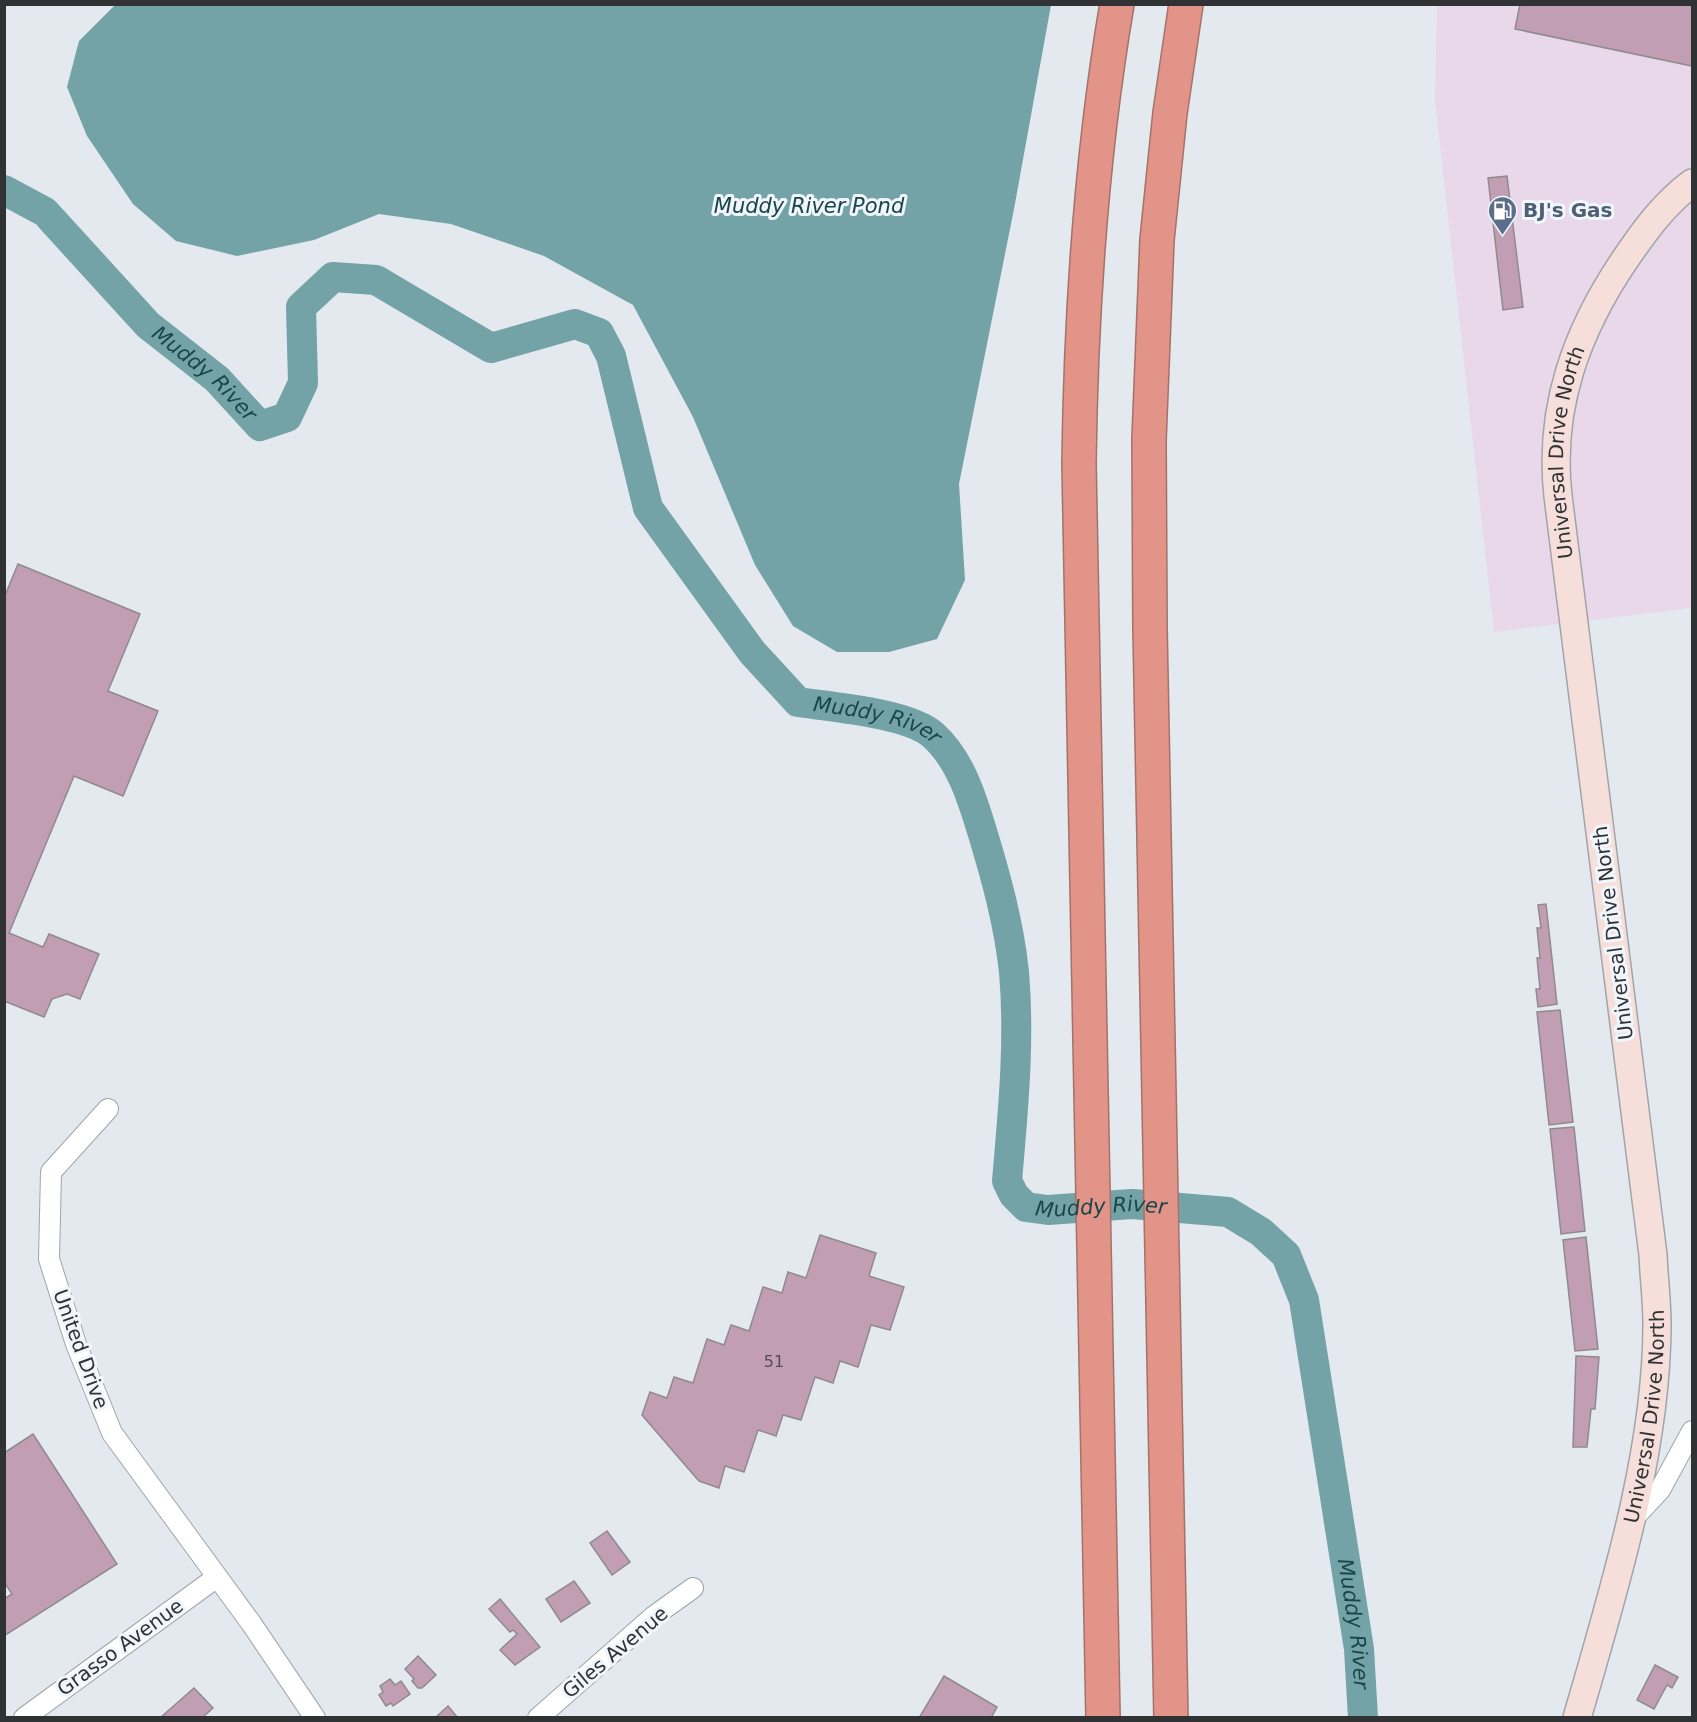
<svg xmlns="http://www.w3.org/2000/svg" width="1697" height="1722" font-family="'DejaVu Sans',sans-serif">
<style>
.commercial{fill:#e8d8ea}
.water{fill:#73a3a7}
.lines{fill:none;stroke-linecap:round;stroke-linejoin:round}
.river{stroke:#73a3a7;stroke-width:30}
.building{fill:#c29eb4;stroke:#908a8e;stroke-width:1.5}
.street-casing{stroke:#9fa5aa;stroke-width:22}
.secondary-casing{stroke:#9fa5aa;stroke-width:30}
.highway-casing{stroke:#a4726b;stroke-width:36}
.street{stroke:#fff;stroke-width:20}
.secondary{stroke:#f6dfdb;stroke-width:27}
.highway{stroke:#e29488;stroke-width:33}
.labels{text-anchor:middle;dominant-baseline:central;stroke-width:6;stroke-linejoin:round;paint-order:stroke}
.number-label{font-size:16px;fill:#544d54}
.service-label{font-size:20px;font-weight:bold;fill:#4e5e75;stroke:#f0f6fc;text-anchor:start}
.street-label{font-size:20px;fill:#303234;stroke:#f0f6fc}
.water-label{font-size:21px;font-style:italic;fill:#1a464a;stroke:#f0f6fc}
</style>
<rect width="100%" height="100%" fill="#e3e9ee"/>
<path class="commercial" d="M 1437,5 L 1692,5 L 1692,608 L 1494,632 L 1435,100 Z"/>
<path class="water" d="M 115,5 L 1051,5 L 1014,209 L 959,484 L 965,580 L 937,639 L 889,652 L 837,652 L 793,626 L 755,565 L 693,417 L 633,305 L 544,256 L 451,224 L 379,214 L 314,240 L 237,256 L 176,241 L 133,204 L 87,136 L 67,87 L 79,41 Z"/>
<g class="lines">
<path class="river" id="s1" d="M 4,190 L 45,212 L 148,325 L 217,379 L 260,426 L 287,417 L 303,383 L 301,307 L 333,277 L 376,280 L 491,348 L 575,324 L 599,333 L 611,356 L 648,508 L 752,652 L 798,702 C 832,707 908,713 933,735 C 960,759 972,798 982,831 C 996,877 1009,924 1014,972 C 1020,1041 1013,1112 1007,1181 L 1014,1195 L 1026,1207 L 1048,1210 L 1132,1204 L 1228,1212 L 1261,1232 L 1286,1255 L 1304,1300 L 1359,1649 L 1363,1718"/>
</g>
<g class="building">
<path d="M 1520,4 L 1692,4 L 1692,66 L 1515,29 Z"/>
<path d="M 1507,176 L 1523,307 L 1503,310 L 1488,178 Z"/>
<path d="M 18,564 L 140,614 L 108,691 L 158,711 L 123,796 L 74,776 L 9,933 L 43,947 L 49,934 L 99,954 L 80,999 L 67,994 L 52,999 L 44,1017 L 4,1001 L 4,598 Z"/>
<path d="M 1546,904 L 1557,1004 L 1538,1007 L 1536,989 L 1540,989 L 1537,958 L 1540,958 L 1537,928 L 1541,928 L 1538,905 Z"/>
<path d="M 1560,1010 L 1573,1122 L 1549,1125 L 1537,1012 Z"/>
<path d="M 1574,1127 L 1585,1231 L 1561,1234 L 1550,1129 Z"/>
<path d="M 820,1235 L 876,1253 L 869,1276 L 904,1287 L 890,1330 L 871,1325 L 858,1367 L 840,1361 L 833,1383 L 815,1377 L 801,1420 L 783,1415 L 776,1436 L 758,1430 L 744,1472 L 725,1466 L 719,1488 L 699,1481 L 642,1415 L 650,1392 L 667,1398 L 674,1377 L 693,1383 L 707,1339 L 724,1345 L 731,1325 L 749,1331 L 763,1287 L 782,1293 L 788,1272 L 806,1278 Z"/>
<path d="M 1586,1237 L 1598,1349 L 1575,1351 L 1563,1240 Z"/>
<path d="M 1576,1356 L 1599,1357 L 1595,1409 L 1591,1409 L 1587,1447 L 1573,1447 Z"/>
<path d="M 33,1434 L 117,1564 L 4,1636 L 4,1599 L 12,1594 L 4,1582 L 4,1453 Z"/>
<path d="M 607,1531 L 630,1562 L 612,1575 L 590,1543 Z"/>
<path d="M 574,1581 L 590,1603 L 561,1622 L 546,1599 Z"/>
<path d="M 500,1599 L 540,1647 L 515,1665 L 500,1650 L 517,1634 L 513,1630 L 510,1632 L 489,1609 Z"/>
<path d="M 418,1656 L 436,1675 L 422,1688 L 418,1688 L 412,1681 L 414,1679 L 405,1669 Z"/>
<path d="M 1655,1665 L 1678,1677 L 1672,1688 L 1667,1685 L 1654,1709 L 1637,1700 Z"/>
<path d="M 944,1676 L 997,1707 L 991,1718 L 919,1718 Z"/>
<path d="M 390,1679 L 395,1685 L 401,1681 L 410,1694 L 393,1706 L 391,1703 L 386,1706 L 379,1695 L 383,1692 L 380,1686 Z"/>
<path d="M 194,1688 L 213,1708 L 202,1718 L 160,1718 Z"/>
<path d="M 448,1706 L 458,1718 L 435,1718 Z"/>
</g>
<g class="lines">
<defs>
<g id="street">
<path d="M 108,1109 L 51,1172 L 49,1259 L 76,1344 L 112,1433 L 251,1623 L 315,1718"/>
<path d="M 1630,1522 L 1660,1490 L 1692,1431"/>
<path d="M 24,1718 L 217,1577"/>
<path d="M 538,1718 L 654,1616 L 693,1588"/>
</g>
<g id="secondary">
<path id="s2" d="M 1577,1718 C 1613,1593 1657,1453 1657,1324 C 1657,1301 1654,1278 1653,1255 L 1558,496 C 1548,407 1577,330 1626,258 C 1646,229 1664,204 1692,183"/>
</g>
<g id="highway">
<path d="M 1103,1718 L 1079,463 C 1081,310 1091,156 1117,4"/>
<path d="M 1171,1718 L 1150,628 L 1149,440 L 1157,240 L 1170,113 L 1186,4"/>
</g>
</defs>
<use href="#street" class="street-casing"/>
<use href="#secondary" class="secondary-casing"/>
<use href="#highway" class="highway-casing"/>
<use href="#street" class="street"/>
<use href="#secondary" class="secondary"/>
<use href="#highway" class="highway"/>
</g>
<defs>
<symbol id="fuel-pin" viewBox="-11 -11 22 30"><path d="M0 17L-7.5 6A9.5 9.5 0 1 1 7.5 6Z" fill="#5c6f8a" stroke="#f0f6fc"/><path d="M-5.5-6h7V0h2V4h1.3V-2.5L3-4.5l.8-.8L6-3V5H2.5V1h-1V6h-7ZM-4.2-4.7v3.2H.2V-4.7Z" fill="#fff"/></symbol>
</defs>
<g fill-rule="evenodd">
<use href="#fuel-pin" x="1486" y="194" width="33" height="45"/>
</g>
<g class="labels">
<g class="number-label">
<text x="774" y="1361">51</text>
</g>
<g class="service-label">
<text x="1523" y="210">BJ's Gas</text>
</g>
<g class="street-label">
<text stroke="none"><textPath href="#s2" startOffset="1282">Universal Drive North</textPath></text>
<text transform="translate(1613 933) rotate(-97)">Universal Drive North</text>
<text transform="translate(81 1349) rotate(70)">United Drive</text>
<text stroke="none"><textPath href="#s2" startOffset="310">Universal Drive North</textPath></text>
<text transform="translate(120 1647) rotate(-36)">Grasso Avenue</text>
<text transform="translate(615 1652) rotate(-40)">Giles Avenue</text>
</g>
<g class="water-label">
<text x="809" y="206">Muddy River Pond</text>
<text stroke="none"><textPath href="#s1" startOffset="274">Muddy River</textPath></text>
<text stroke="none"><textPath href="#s1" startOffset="1336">Muddy River</textPath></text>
<text stroke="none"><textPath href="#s1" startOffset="1966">Muddy River</textPath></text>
<text stroke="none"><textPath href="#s1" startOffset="2542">Muddy River</textPath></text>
</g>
</g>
<rect width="1697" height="1722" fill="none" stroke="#303234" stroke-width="12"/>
</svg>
